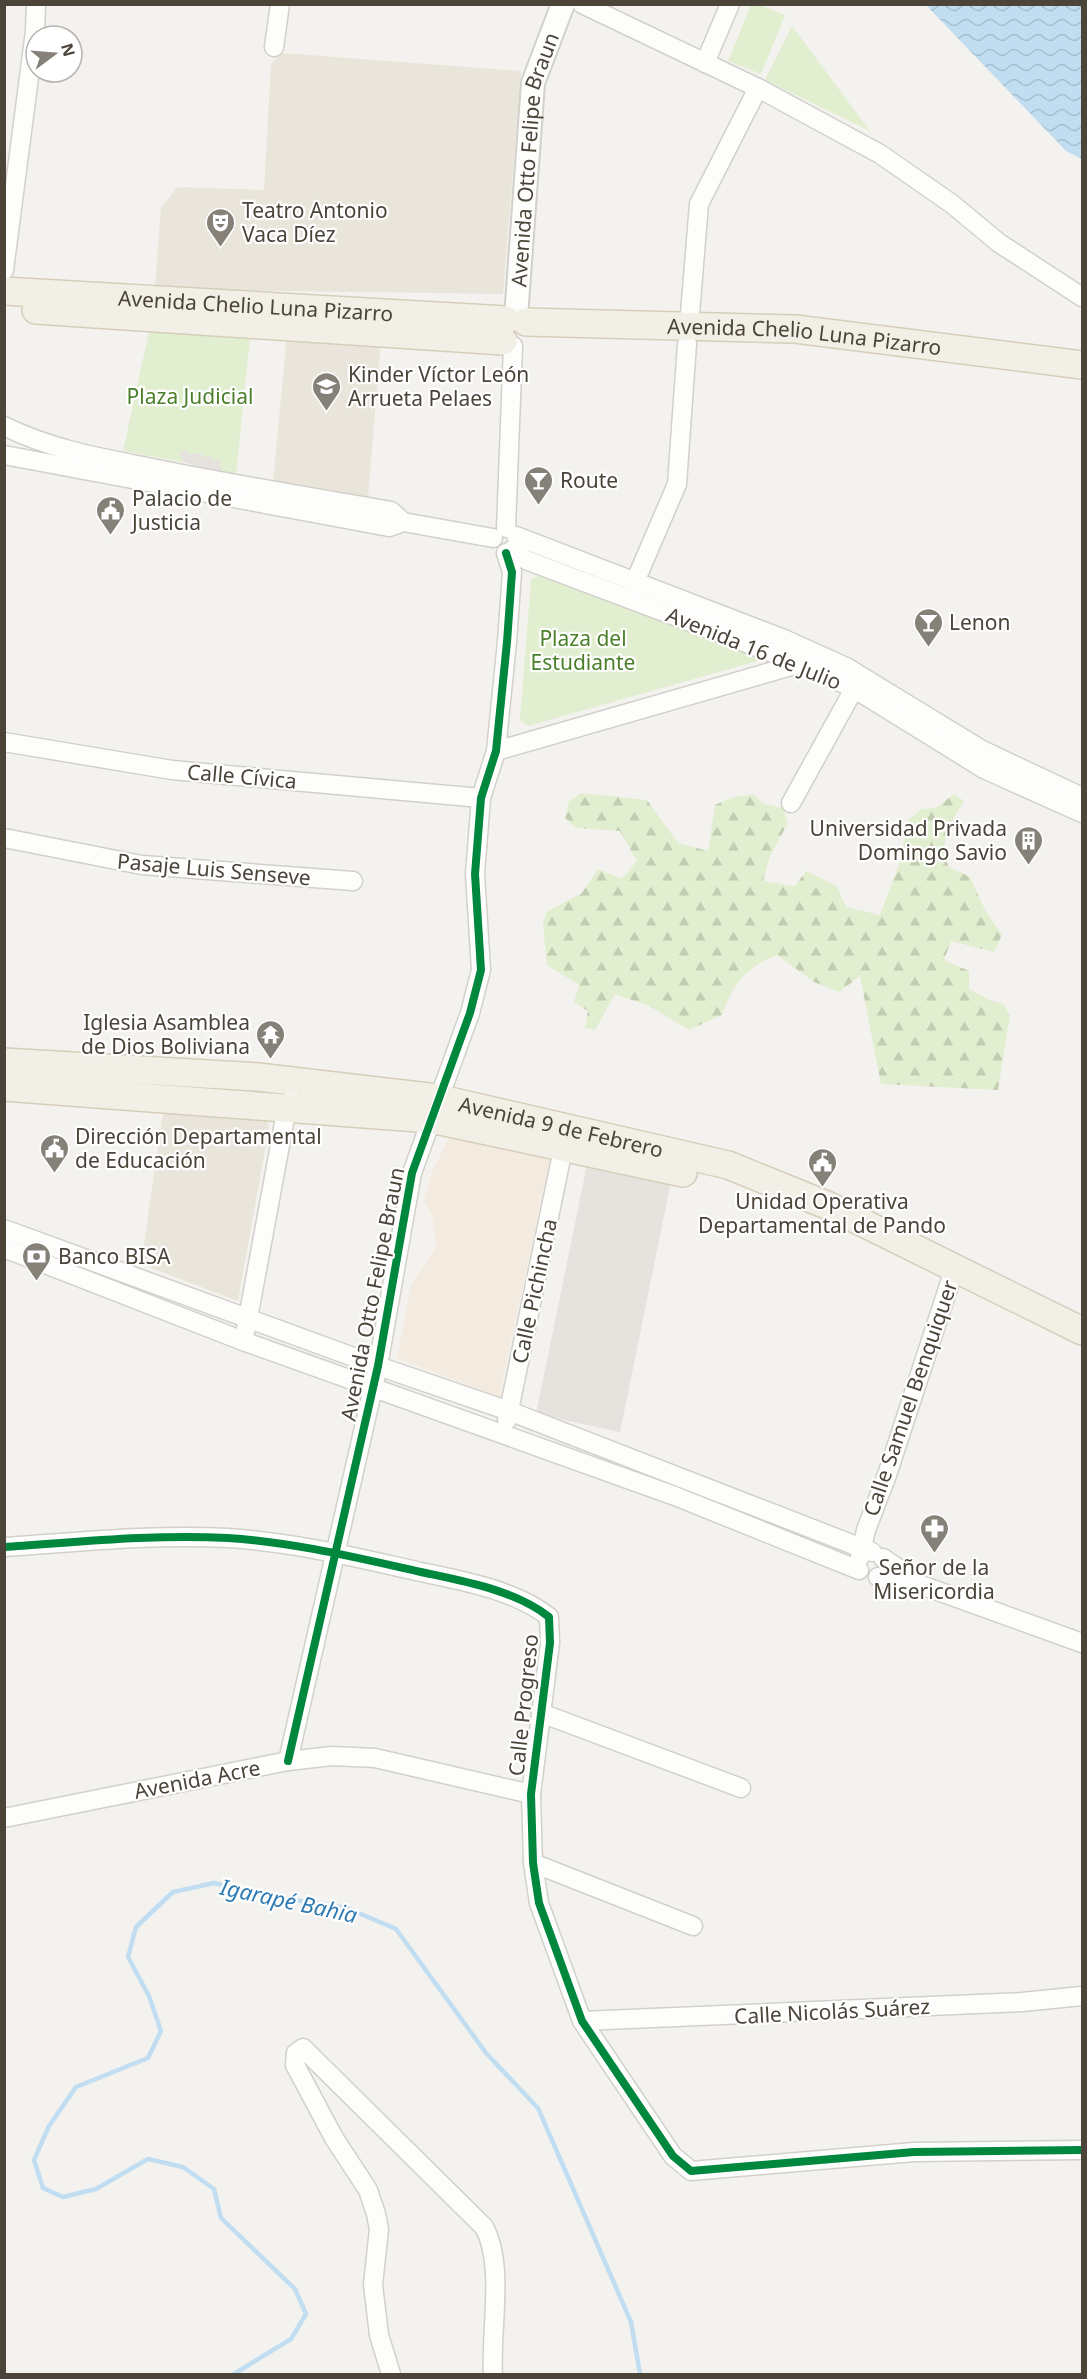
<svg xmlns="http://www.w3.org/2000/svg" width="1087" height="2379" font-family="'Noto Sans',sans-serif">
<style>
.commercial{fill:#f3ebdf}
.industrial{fill:#e6e2de}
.education{fill:#eae5da}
.green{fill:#e1eecf}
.forest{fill:url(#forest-firs)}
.parking{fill:#e6e3df}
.water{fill:url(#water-waves)}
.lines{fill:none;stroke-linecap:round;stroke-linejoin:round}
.stream{stroke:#c0ddf1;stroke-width:4.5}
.minor-casing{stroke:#d2d0cb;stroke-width:21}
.tertiary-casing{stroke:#d2d0cb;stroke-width:26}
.primary-casing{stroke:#d6cebb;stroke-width:30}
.minor{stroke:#fdfdfc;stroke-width:18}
.tertiary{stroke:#fdfdfc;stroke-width:22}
.primary{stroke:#f2efe6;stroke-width:27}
.cycleway-casing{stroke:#fff;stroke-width:11}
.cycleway{stroke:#00873e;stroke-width:8}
.labels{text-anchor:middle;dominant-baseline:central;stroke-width:4.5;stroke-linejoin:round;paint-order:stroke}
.street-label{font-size:21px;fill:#4b4439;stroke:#fff}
.poi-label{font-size:21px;fill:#4b4439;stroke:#fff;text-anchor:start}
.park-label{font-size:21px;fill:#4a7f2a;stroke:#fff}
.water-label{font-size:22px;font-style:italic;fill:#2e7ab2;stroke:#fff}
</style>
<defs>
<pattern id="forest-firs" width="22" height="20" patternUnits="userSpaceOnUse" patternTransform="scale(1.5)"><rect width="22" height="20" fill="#e1eecf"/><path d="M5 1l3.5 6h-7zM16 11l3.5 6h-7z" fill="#c3cdb2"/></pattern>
<pattern id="water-waves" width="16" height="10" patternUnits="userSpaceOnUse" patternTransform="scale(1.5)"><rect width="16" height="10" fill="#c0ddf1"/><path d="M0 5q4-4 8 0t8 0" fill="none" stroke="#a6bfcf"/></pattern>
</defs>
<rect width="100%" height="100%" fill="#f4f2ee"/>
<path class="commercial" d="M 451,1133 L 551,1155 L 499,1397 L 397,1358 L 411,1286 L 436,1247 L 432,1215 L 424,1200 L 433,1170 Z"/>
<path class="industrial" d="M 588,1160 L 672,1177 L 620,1432 L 536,1414 Z"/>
<g class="education">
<path d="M 282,53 L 521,71 L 503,294 L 155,289 L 161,207 L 178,187 L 264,190 L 271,64 Z"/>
<path d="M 287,335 L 381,341 L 368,497 L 273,482 Z"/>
<path d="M 163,1113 L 265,1118 L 269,1127 L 238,1301 L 141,1264 Z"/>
</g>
<g class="green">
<path d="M 751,5 L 760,5 L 785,15 L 761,74 L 728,61 Z"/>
<path d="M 792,26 L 870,131 L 765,80 Z"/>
<path d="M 149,332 L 250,338 L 236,476 L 222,473 L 214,461 L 180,452 L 183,462 L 123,451 Z"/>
<path d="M 542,573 L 761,658 L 761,660 L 528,726 L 520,720 L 531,580 Z"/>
</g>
<path class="forest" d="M 581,793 L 647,800 L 678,843 L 708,851 L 715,805 L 731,798 L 753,794 L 764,804 L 783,808 L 788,823 L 770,856 L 763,881 L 795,886 L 806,871 L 837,886 L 846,907 L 880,915 L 899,865 L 908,820 L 922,809 L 936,808 L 954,794 L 964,801 C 951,823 937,842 949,867 L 970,877 L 985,910 L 1002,935 L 994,952 L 951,941 L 944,960 L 969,971 L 969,989 L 992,1001 L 1004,1004 L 1010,1016 L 998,1090 L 881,1084 L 860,976 L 839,992 L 814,982 L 777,955 C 744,969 735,981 722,1015 L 689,1030 L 649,1006 L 615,994 L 595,1030 L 585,1028 L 588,1011 L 574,1002 L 579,985 L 547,965 L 543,925 L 546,912 L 582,893 L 598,869 L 622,879 L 637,861 L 620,831 L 576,828 L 565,818 L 569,801 Z"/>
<path class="parking" d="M 188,450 L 189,454 L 203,454 L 205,458 L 212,456 L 214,461 L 219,460 L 222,473 L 183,462 L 180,452 Z"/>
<path class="water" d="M 926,5 L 1082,5 L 1082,159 L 1066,151 Z"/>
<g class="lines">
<path class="stream" d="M 234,2374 L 291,2339 L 306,2314 L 295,2289 L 221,2218 L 214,2189 L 183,2167 L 148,2159 L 96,2189 L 63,2197 L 43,2188 L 34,2160 L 49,2126 L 76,2087 L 148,2058 L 161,2031 L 149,1996 L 128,1957 L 136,1927 L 173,1892 L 214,1883 L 267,1896 L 347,1908 L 396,1929 L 486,2053 L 538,2108 L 631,2322 L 640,2374"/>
<defs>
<g id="minor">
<path d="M 582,4 L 758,88 L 880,154 L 952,204 L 999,243 L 1082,297"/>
<path d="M 274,47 L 280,4"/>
<path d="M 705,63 L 730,4"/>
<path d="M 4,270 L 35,31 L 36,4"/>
<path d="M 689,326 L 699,204 L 758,88"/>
<path d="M 4,426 C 54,451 108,459 162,470 C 238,485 314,498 391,511 L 403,522"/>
<path d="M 4,455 L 389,527 L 403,522 L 493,538"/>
<path d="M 506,528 L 513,346"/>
<path d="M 516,536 L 784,639 L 846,667 L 982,750 L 1082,797"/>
<path d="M 512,550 L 526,560 L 802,664 L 855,689 L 984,769 L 1082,813"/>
<path d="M 634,584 L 677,484 L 687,344"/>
<path d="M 4,742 L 172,770 L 481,798"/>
<path d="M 496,751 L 805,662"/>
<path d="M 791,803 L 854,689"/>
<path d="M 4,838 L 142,865 L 353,881"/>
<path d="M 4,1229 L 378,1366 L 509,1411 L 872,1552"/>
<path d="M 4,1248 L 243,1341 L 675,1496 L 859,1570"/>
<path d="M 246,1329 L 287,1107 L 291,1101"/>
<path d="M 507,1420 L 563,1149"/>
<path d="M 4,1547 C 79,1542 153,1534 228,1538 C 293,1542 358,1558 421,1572 C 463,1581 515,1590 549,1617 L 550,1643 L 531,1794 L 533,1863 L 539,1903 L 582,2021 L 673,2156 L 691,2171 L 914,2152 L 1082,2150"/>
<path d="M 860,1557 L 866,1530 L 887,1475 L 955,1267"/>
<path d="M 883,1558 L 918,1582"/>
<path d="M 878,1577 L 924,1586 L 1082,1643"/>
<path d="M 541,1713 L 741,1788"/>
<path d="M 288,1761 L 378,1366 L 412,1173 L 470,1013 L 481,970 L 475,874 L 481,798 L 496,751 L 507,642 L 512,572 L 506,553"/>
<path d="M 4,1818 L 288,1761 L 332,1756 L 375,1758 L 531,1794"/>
<path d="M 533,1863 L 693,1926"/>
<path d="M 582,2021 L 1022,2002 L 1082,1996"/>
<path d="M 391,2374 L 379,2335 L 373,2285 L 379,2229 L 376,2214 L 368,2190 L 334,2138 L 295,2065 L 296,2053 L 303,2048 L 484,2227 C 505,2265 490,2331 493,2374"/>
</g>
<g id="tertiary">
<path id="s1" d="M 516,317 L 533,83 L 563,4"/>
</g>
<g id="primary">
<path id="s2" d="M 4,291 L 506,320"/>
<path d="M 36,310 L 503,341"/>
<path id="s3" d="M 526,322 L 795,329 L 1082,365"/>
<path id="s4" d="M 4,1062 L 258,1077 L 437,1098 L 728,1165 L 829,1206 L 1082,1331"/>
<path d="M 4,1087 L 431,1119 L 683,1173"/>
</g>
</defs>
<use href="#minor" class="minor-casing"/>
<use href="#tertiary" class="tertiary-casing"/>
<use href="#primary" class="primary-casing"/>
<use href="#minor" class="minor"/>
<use href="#tertiary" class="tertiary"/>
<use href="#primary" class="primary"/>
<defs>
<g id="cycleway">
<path d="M 4,1547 C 79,1542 153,1534 228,1538 C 293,1542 358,1558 421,1572 C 463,1581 515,1590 549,1617 L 550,1643 L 531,1794 L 533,1863 L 539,1903 L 582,2021 L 673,2156 L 691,2171 L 914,2152 L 1082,2150"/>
<path d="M 288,1761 L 378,1366 L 412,1173 L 470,1013 L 481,970 L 475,874 L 481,798 L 496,751 L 507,642 L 512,572 L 506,553"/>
</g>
</defs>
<use href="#cycleway" class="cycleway-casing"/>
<use href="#cycleway" class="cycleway"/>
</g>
<defs>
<symbol id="theatre-pin" viewBox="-11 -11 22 30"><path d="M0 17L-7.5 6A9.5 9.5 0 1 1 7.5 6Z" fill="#868178" stroke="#fff"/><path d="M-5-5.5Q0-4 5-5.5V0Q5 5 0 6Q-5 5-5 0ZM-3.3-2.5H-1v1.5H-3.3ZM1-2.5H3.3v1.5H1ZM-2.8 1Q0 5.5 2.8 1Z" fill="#fff"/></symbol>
<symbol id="school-pin" viewBox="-11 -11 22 30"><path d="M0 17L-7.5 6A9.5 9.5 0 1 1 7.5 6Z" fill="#868178" stroke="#fff"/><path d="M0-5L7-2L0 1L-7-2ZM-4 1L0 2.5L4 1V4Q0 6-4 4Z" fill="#fff"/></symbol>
<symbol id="bar-pin" viewBox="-11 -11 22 30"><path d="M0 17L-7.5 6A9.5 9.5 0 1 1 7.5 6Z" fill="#868178" stroke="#fff"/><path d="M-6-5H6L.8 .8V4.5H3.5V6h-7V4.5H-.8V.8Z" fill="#fff"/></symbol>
<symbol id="civic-pin" viewBox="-11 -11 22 30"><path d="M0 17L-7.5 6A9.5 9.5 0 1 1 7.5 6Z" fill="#868178" stroke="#fff"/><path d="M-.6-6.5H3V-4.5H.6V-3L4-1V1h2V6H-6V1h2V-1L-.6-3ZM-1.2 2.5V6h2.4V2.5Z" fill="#fff"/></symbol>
<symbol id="building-pin" viewBox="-11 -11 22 30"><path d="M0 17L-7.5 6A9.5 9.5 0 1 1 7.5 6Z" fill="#868178" stroke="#fff"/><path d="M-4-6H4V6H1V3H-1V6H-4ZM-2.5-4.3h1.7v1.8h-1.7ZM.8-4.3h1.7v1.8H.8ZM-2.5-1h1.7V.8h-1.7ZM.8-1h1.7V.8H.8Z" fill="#fff"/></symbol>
<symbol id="temple-pin" viewBox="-11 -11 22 30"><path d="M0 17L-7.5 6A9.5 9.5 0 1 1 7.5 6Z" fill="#868178" stroke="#fff"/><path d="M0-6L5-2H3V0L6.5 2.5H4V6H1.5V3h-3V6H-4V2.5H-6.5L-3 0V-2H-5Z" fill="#fff"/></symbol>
<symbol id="bank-pin" viewBox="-11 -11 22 30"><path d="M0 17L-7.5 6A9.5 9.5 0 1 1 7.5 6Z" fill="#868178" stroke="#fff"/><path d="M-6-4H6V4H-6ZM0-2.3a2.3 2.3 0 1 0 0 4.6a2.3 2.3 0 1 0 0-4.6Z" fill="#fff"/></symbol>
<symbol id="pharmacy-pin" viewBox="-11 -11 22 30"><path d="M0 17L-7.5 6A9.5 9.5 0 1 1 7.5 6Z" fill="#868178" stroke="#fff"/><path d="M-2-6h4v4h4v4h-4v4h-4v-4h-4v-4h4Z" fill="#fff"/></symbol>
</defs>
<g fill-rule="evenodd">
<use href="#theatre-pin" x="204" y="206" width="33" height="45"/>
<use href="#school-pin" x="310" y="370" width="33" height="45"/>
<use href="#bar-pin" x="522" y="464" width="33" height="45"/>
<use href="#civic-pin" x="94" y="494" width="33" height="45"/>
<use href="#bar-pin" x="912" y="606" width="33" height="45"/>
<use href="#building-pin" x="1012" y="824" width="33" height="45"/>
<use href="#temple-pin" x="254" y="1018" width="33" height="45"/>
<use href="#civic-pin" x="38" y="1132" width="33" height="45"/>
<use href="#civic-pin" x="806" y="1146" width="33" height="45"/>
<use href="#bank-pin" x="20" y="1240" width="33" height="45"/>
<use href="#pharmacy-pin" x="918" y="1512" width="33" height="45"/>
</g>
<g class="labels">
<g class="street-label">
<text stroke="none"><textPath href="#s1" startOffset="159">Avenida Otto Felipe Braun</textPath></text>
<text stroke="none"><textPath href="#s2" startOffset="252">Avenida Chelio Luna Pizarro</textPath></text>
<text stroke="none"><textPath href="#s3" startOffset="279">Avenida Chelio Luna Pizarro</textPath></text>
<text transform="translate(754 648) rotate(22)">Avenida 16 de Julio</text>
<text transform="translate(242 776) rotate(5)">Calle Cívica</text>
<text transform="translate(214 869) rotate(5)">Pasaje Luis Senseve</text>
<text stroke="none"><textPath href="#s4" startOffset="562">Avenida 9 de Febrero</textPath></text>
<text transform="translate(534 1291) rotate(-78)">Calle Pichincha</text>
<text transform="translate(372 1294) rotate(-79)">Avenida Otto Felipe Braun</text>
<text transform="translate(910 1398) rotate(-71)">Calle Samuel Benquiquer</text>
<text transform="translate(523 1705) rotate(-84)">Calle Progreso</text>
<text transform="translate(197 1779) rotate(-11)">Avenida Acre</text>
<text transform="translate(832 2011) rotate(-3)">Calle Nicolás Suárez</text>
</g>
<g class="poi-label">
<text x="242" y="210">Teatro Antonio<tspan x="242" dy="24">Vaca Díez</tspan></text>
<text x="348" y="374">Kinder Víctor León<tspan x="348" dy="24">Arrueta Pelaes</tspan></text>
<text x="560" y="480">Route</text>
<text x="132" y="498">Palacio de<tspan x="132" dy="24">Justicia</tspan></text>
<text x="949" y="622">Lenon</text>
<text x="1007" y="828" text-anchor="end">Universidad Privada<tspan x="1007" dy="24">Domingo Savio</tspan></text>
<text x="250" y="1022" text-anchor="end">Iglesia Asamblea<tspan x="250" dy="24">de Dios Boliviana</tspan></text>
<text x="75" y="1136">Dirección Departamental<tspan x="75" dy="24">de Educación</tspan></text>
<text x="822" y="1201" text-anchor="middle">Unidad Operativa<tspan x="822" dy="24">Departamental de Pando</tspan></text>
<text x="58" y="1256">Banco BISA</text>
<text x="934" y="1567" text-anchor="middle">Señor de la<tspan x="934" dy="24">Misericordia</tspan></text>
</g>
<g class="park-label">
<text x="190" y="396">Plaza Judicial</text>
<text x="583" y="638">Plaza del<tspan x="583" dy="24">Estudiante</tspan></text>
</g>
<g class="water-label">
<text transform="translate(289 1900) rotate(12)">Igarapé Bahia</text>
</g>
</g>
<rect width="1087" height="2379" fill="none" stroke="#4b4439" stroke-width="12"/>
<g transform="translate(54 54) rotate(74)"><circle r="28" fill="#ffffff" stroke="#b7b4b0" stroke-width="1.5"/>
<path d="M0-4.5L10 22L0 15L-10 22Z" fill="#868178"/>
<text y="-9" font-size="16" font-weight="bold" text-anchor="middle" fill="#4b4439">N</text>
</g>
</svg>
